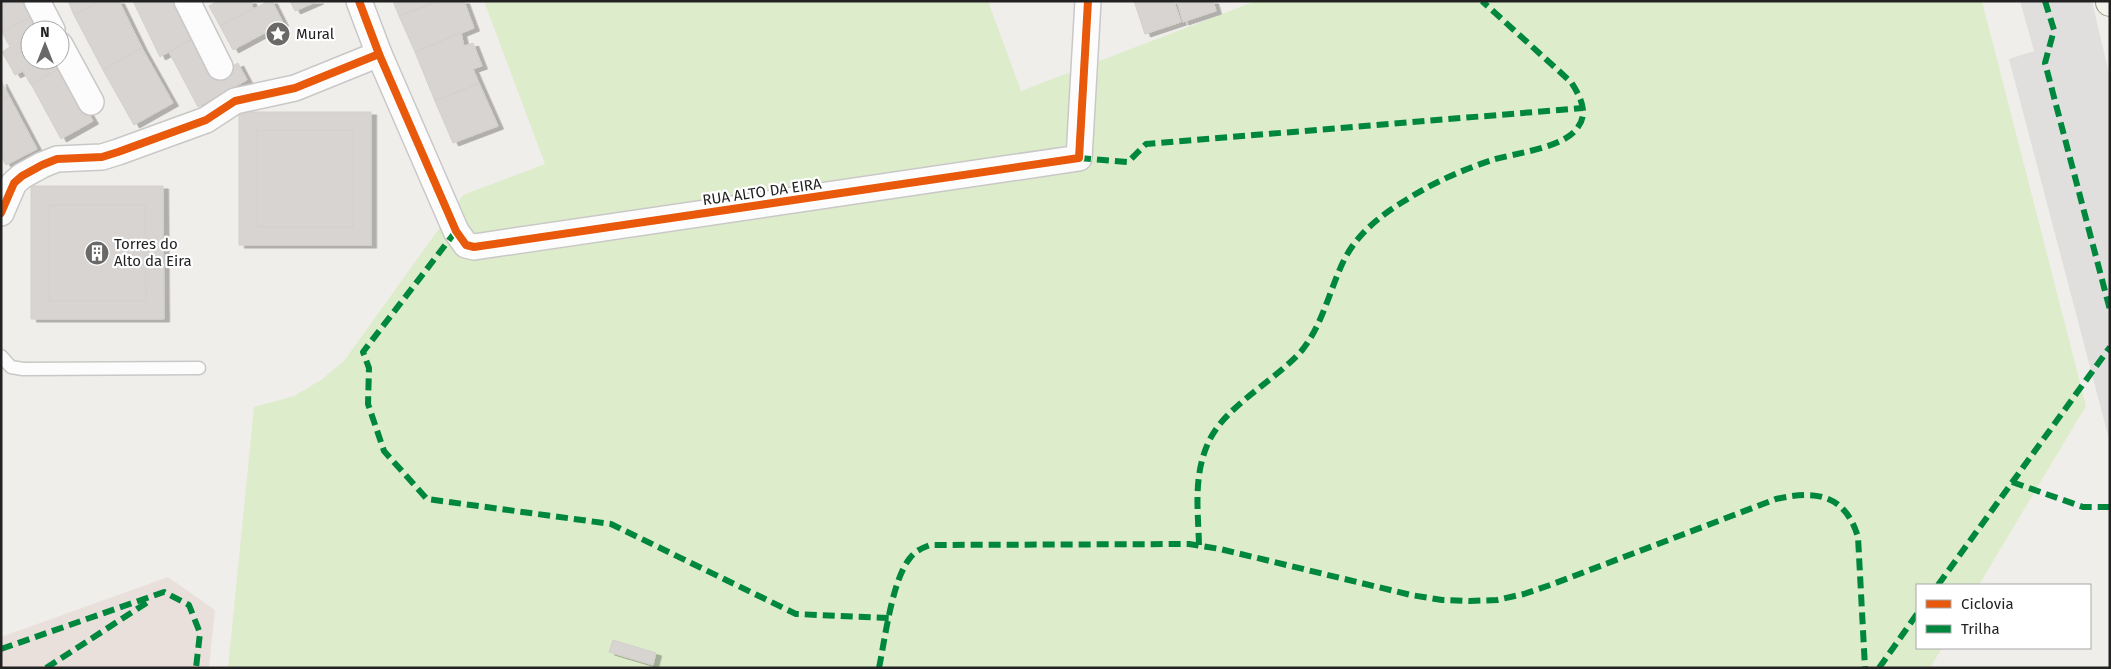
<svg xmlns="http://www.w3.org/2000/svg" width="2111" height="669" font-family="'Fira Sans',sans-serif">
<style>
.military{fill:#eae0db}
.grass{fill:#ddeccb}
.parking{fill:#e0dfde}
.building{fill:#d7d4d2;stroke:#d3d0cc;filter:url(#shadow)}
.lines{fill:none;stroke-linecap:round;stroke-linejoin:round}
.lane-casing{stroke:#c9c8c7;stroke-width:15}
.street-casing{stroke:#c9c8c7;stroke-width:28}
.secondary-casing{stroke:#999a82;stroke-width:30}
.lane{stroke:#fdfcfc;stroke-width:12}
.street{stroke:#fdfcfc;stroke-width:25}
.secondary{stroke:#f4f4ed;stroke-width:28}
.quiet{stroke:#00873e;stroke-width:6;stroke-dasharray:12 6;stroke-linecap:butt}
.cycleway-casing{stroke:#fff;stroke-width:11}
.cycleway{stroke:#e8590c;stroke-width:8}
.labels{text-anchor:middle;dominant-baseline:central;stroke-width:4.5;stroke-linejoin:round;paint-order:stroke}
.poi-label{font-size:15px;fill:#222;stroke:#fff;text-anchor:start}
.street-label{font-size:15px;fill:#222;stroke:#fff}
</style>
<defs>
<filter id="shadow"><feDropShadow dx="5.5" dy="3" stdDeviation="0" flood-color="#0004"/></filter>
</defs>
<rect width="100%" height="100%" fill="#f0eeeb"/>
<path class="military" d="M 168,577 L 215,610 L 209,668 L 1,668 L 1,637 Z"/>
<path class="grass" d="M 484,1 L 988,1 L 1021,91 L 1256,1 L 1982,1 L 2086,406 L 1979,585 L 1917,585 L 1917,648 L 1942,648 L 1930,668 L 228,668 L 254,407 L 294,396 L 321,380 L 344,361 L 463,195 L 545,164 Z"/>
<path class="parking" d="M 2020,1 L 2092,1 L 2110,78 L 2110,443 L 2009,59 L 2034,51 Z"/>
<g class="building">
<path d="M 1,1 L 26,1 L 34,15 L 2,32 Z"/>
<path d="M 68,1 L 100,1 L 74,15 Z"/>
<path d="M 100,1 L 119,1 L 142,48 L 103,70 L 74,15 Z"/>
<path d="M 133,1 L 178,1 L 196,37 L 160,57 Z"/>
<path d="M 218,1 L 251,1 L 253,9 L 220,26 L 209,6 Z"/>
<path d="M 269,1 L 272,1 L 283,23 L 233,50 L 220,26 Z"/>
<path d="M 290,1 L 318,1 L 295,11 Z"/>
<path d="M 393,1 L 440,1 L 399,16 Z"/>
<path d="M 440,1 L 464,1 L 474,28 L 415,52 L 399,16 Z"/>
<path d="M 1134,1 L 1174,1 L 1181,22 L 1145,34 Z"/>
<path d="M 1177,1 L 1213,1 L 1216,11 L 1183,22 Z"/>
<path d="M 34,15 L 42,30 L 30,30 L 30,60 L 59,60 L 62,67 L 31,85 L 23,71 L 15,75 L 2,52 L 10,47 L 2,32 Z"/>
<path d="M 461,33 L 464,46 L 473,43 L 482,66 L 473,69 L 479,83 L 435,101 L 415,52 Z"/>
<path d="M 196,37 L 216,75 L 238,63 L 247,80 L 198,107 L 169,52 Z"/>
<path d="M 142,48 L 173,103 L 134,125 L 103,70 Z"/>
<path d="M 62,67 L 93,121 L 61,139 L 31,84 Z"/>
<path d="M 1,81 L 9,96 L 1,100 Z"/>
<path d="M 479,83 L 498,126 L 453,143 L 435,101 Z"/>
<path d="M 9,96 L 37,149 L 6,165 L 1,156 L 1,100 Z"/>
<rect x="239" y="112" width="132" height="133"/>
<rect x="257" y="130" width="96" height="97"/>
<path d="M 31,186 L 163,186 L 164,319 L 31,319 Z"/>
<path d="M 49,205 L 145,205 L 146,301 L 49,301 Z"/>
<path d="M 613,640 L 656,653 L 653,665 L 609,652 Z"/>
</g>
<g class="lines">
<defs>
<path id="lane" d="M 1,356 L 11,367 L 23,369 L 199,368"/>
<g id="street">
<path d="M 37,1 L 52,30"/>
<path d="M 187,1 L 220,67"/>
<path d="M 359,1 L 379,54 L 456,231 L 466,245 L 474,247 L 1079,158 L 1088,1"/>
<path d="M 60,45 L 91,102"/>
<path d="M 1,213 L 14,183 L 22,176 L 42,165 L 57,159 L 102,157 L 118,152 L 206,120 L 235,101 L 295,88 L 379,54"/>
</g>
<path id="secondary" d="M 2110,1 L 2110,2"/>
</defs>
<use href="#lane" class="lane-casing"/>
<use href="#street" class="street-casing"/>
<use href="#secondary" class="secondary-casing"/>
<use href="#lane" class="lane"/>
<use href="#street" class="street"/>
<use href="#secondary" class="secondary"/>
<g class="quiet">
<path d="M 2045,1 L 2054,30 L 2045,63 L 2110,310"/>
<path d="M 1079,158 L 1128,162 L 1146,144 L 1583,108"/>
<path d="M 456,231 L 363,352 L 369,368 L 368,404 L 384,451 L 427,499 L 611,524 L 796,614 L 890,618"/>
<path d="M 2012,482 L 2083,507 L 2110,507"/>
<path d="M 1199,545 C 1198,509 1193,475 1209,441 C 1226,405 1277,380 1303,349 C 1323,323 1330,289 1344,260 C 1357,234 1382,214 1406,200 C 1432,183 1462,170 1492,160 C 1515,153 1565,148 1578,127 C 1589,112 1580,96 1571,82 L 1482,1"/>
<path d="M 1938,585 L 2110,347"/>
<path d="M 1,649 L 164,592 L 189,605 L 200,633 L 196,668"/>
<path d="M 46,668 L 151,600"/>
<path d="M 879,668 C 885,639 892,580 910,558 C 915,551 922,548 930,545 L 1189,544 L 1220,549 L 1411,595 L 1442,600 L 1470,601 L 1497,600 L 1524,594 L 1553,584 L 1776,499 C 1816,490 1845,494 1858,537 L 1865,668"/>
<path d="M 1879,668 L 1917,614"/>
</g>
<defs>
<g id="cycleway">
<path d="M 359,1 L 379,54 L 456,231 L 466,245 L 474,247 L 1079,158 L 1088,1"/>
<path d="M 1,213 L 14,183 L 22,176 L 42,165 L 57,159 L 102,157 L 118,152 L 206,120 L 235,101 L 295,88 L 379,54"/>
</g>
</defs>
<use href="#cycleway" class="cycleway-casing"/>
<use href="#cycleway" class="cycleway"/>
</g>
<defs>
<symbol id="sight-disc" viewBox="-11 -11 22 22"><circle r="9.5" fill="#6a6968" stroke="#fff"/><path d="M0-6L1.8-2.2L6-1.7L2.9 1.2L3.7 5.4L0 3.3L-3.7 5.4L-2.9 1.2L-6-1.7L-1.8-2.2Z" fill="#fff"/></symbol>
<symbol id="building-disc" viewBox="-11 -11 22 22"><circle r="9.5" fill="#6a6968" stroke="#fff"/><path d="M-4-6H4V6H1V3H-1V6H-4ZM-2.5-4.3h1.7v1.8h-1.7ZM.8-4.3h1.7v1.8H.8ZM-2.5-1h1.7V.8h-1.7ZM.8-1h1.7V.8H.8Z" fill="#fff"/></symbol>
</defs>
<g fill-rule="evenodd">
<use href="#sight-disc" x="264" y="20" width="28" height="28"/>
<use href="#building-disc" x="83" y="239" width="28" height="28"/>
</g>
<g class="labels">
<g class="poi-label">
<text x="296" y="34">Mural</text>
<text x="114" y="244">Torres do<tspan x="114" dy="17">Alto da Eira</tspan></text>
</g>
<g class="street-label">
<text transform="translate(762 192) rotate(-8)">RUA ALTO DA EIRA</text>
</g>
</g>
<rect width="2111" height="669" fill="none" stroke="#222222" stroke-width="5"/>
<rect x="1916" y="584" width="175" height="65" fill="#ffffff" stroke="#a7a7a7"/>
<rect x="1926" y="600" width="25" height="8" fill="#e8590c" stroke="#a7a7a7"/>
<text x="1961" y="609" font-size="15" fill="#222222">Ciclovia</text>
<rect x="1926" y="625" width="25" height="8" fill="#00873e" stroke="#a7a7a7"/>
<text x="1961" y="634" font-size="15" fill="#222222">Trilha</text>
<g transform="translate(45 45)"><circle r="24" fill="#ffffff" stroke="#a7a7a7"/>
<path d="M0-4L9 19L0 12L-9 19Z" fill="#6a6968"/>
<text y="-8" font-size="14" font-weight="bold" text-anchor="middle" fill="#222222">N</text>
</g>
</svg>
